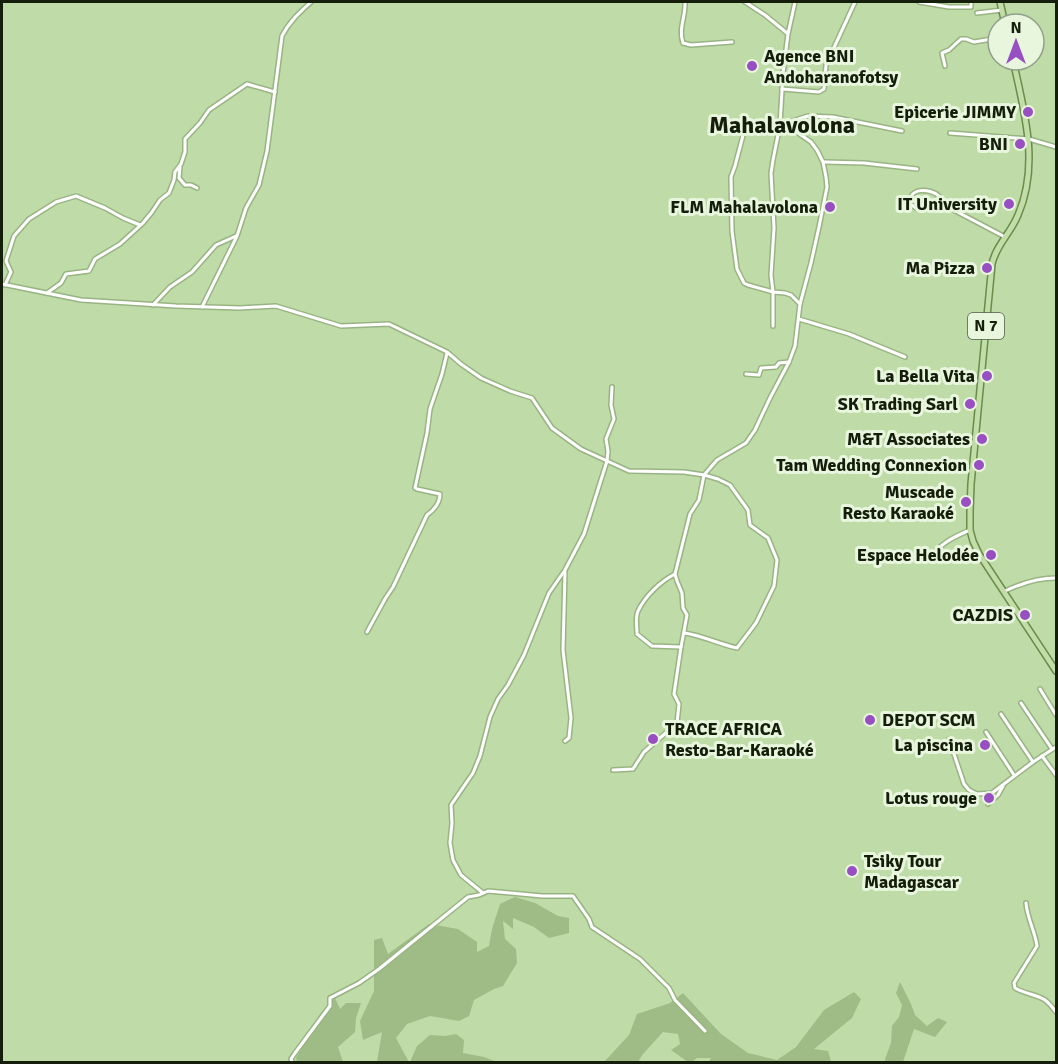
<svg xmlns="http://www.w3.org/2000/svg" width="1058" height="1064" font-family="Signika,sans-serif">
<style>
.green{fill:#9fbc87}
.lines{fill:none;stroke-linecap:round;stroke-linejoin:round}
.minor-casing{stroke:#99b483;stroke-width:6}
.primary-casing{stroke:#6a8c4b;stroke-width:8}
.minor{stroke:#fff;stroke-width:3}
.primary{stroke:#c2dda8;stroke-width:5}
.poi-dot{fill:#984fc2;stroke:#e8f6dd;stroke-width:2}
.labels{text-anchor:middle;dominant-baseline:central;stroke-width:6;stroke-linejoin:round;paint-order:stroke}
.shield{fill:#e8f6dd;stroke:#545f4a;stroke-width:1.5}
.shield-label{font-size:16px;font-weight:bold;fill:#141e0b}
.poi-label{font-size:18px;font-weight:bold;fill:#141e0b;stroke:#e8f6dd;text-anchor:end}
.district-label{font-size:24px;font-weight:bold;fill:#141e0b;stroke:#e8f6dd}
</style>
<rect width="100%" height="100%" fill="#bfdba8"/>
<g class="green">
<path d="M 515,897 L 535,903 L 558,916 L 569,918 L 569,933 L 549,938 L 534,927 L 513,918 L 513,929 L 503,921 L 505,939 L 516,949 L 517,963 L 503,986 L 494,989 L 474,1000 L 469,1016 L 459,1021 L 430,1016 L 407,1024 L 396,1038 L 409,1062 L 377,1062 L 382,1032 L 363,1040 L 360,1021 L 374,991 L 374,940 L 382,938 L 388,954 L 429,924 L 458,929 L 477,942 L 477,952 L 489,946 L 492,929 L 500,904 Z"/>
<path d="M 900,982 L 911,1004 L 915,1015 L 927,1026 L 938,1018 L 947,1022 L 935,1037 L 914,1029 L 903,1062 L 885,1062 L 885,1059 L 891,1043 L 892,1026 L 899,1017 L 902,1005 L 896,993 Z"/>
<path d="M 854,992 L 861,999 L 852,1018 L 814,1049 L 828,1051 L 831,1062 L 709,1062 L 711,1058 L 697,1058 L 692,1062 L 688,1062 L 671,1050 L 680,1044 L 678,1034 L 663,1032 L 643,1054 L 638,1062 L 604,1062 L 629,1035 L 637,1014 L 670,1003 L 683,993 L 721,1034 L 748,1053 L 777,1060 L 796,1047 L 824,1010 Z"/>
<path d="M 335,998 L 340,1009 L 346,1003 L 361,1003 L 356,1018 L 355,1032 L 338,1047 L 343,1062 L 297,1062 L 296,1058 L 320,1014 Z"/>
<path d="M 456,1034 L 464,1040 L 463,1053 L 484,1057 L 497,1062 L 410,1062 L 417,1046 L 430,1035 L 445,1036 Z"/>
</g>
<g class="lines">
<defs>
<g id="minor">
<path d="M 685,2 C 686,16 678,29 683,43 L 691,45 L 732,42"/>
<path d="M 745,2 L 765,15 L 787,33"/>
<path d="M 919,2 L 949,7 L 971,7 L 971,2"/>
<path d="M 977,13 L 1002,10"/>
<path d="M 945,66 L 942,53 L 949,50 L 961,39 L 966,39 L 974,42 L 998,38"/>
<path d="M 782,89 L 819,92 L 824,89 L 826,65 L 855,2"/>
<path d="M 950,133 L 1029,139 L 1056,147"/>
<path d="M 824,162 L 864,163 L 917,169"/>
<path d="M 180,167 L 179,178 L 185,185 L 191,185 L 197,188"/>
<path d="M 916,208 L 910,204 C 908,187 930,188 939,196 C 943,200 943,204 948,207 L 1005,237"/>
<path d="M 2,284 L 81,300 L 176,306 L 240,308 L 276,306 L 341,326 L 389,324 L 447,352 L 461,364 L 481,378 L 510,391 L 532,398 L 552,428 L 581,449 L 629,471 L 684,472 L 704,475 L 718,479 L 730,485 L 748,510 L 750,525 L 768,538 L 777,560 L 774,586 L 756,623 L 737,648 C 719,644 703,636 685,633"/>
<path d="M 5,285 L 11,272 L 6,261 L 14,236 L 29,219 L 56,202 L 76,196 L 105,208 L 123,218 L 140,225"/>
<path d="M 47,293 L 61,283 L 66,274 L 89,271 L 95,259 L 120,244 L 143,223 L 152,212 L 160,200 L 169,193 L 174,180 L 175,172 L 181,164 L 185,152 L 185,139 L 200,123 L 209,110 L 247,84 L 275,92"/>
<path d="M 800,304 L 791,295 L 785,293 L 773,292 L 748,285 L 744,283 L 737,269 L 732,231 L 731,177 L 735,166 L 746,124 L 780,125 L 808,116 L 833,117 L 902,131"/>
<path d="M 153,305 L 170,287 L 192,272 L 216,245 L 236,236"/>
<path d="M 202,307 L 237,236 L 246,208 L 259,185 L 267,151 L 282,36 C 289,22 300,12 311,2"/>
<path d="M 799,319 L 849,334 L 905,357"/>
<path d="M 773,326 L 773,292 L 771,275 L 774,228 L 771,173 L 773,160 L 780,125 L 783,73 L 788,34 L 795,2"/>
<path d="M 746,374 L 759,375 L 761,368 L 776,367 L 779,363 L 789,362"/>
<path d="M 928,559 C 942,543 951,538 970,530"/>
<path d="M 675,574 C 661,581 645,596 638,611 C 635,617 637,627 637,634 L 652,646 L 681,647"/>
<path d="M 1005,591 C 1022,583 1037,578 1056,578"/>
<path d="M 367,632 L 385,599 L 393,587 L 427,515 C 434,510 440,504 440,494 L 417,489 L 415,488 L 427,433 L 430,409 L 442,374 L 447,353"/>
<path d="M 1040,689 L 1056,715"/>
<path d="M 1021,703 L 1052,749"/>
<path d="M 1001,714 L 1033,762"/>
<path d="M 986,732 L 1014,775"/>
<path d="M 949,739 L 964,784 L 969,790 L 977,794 L 992,793 L 1033,762 L 1056,747"/>
<path d="M 565,741 L 569,738 L 571,718 L 563,650 L 565,572"/>
<path d="M 1042,756 L 1056,775"/>
<path d="M 613,770 L 633,769 L 644,752 L 677,723 L 679,704 L 674,694 L 681,647 L 687,615 L 683,608 L 682,593 L 677,581 L 675,574 L 690,514 L 699,500 L 704,475 L 717,460 L 746,443 L 755,430 L 770,398 L 789,362 L 795,346 L 800,304 L 811,263 L 819,227 L 827,187 L 826,177 L 823,162 L 817,150 L 811,142 L 791,128 L 783,125"/>
<path d="M 988,804 L 998,795 L 1003,786"/>
<path d="M 483,893 L 461,875 L 453,860 L 450,843 L 452,823 L 451,805 L 473,773 L 480,756 L 490,717 L 498,699 L 508,685 L 524,655 L 549,593 L 565,570 L 584,534 L 607,461 L 608,451 L 606,439 L 614,419 L 611,405 L 612,387"/>
<path d="M 1026,903 C 1027,918 1035,931 1037,946 L 1014,983 L 1015,988 C 1024,994 1036,994 1045,1000 C 1049,1003 1053,1008 1056,1012"/>
<path d="M 292,1062 L 291,1059 L 295,1053 L 330,1006 L 330,998 L 359,983 L 379,969 L 468,897 L 479,895 L 488,891 L 542,896 L 573,896 L 589,919 L 592,927 L 640,959 L 669,988 L 675,1000 L 705,1031"/>
</g>
<g id="primary">
<path d="M 1000,2 L 1005,24"/>
<path d="M 1013,60 C 1024,111 1040,164 1018,215 C 1011,233 996,245 992,264 L 971,484 L 970,512 L 970,530 L 973,541 L 979,554 L 1056,671"/>
</g>
</defs>
<use href="#minor" class="minor-casing"/>
<use href="#primary" class="primary-casing"/>
<use href="#minor" class="minor"/>
<use href="#primary" class="primary"/>
</g>
<g class="poi-dot">
<circle cx="752" cy="66" r="6"/>
<circle cx="1028" cy="112" r="6"/>
<circle cx="1020" cy="144" r="6"/>
<circle cx="1009" cy="204" r="6"/>
<circle cx="830" cy="207" r="6"/>
<circle cx="987" cy="268" r="6"/>
<circle cx="987" cy="376" r="6"/>
<circle cx="970" cy="404" r="6"/>
<circle cx="982" cy="439" r="6"/>
<circle cx="979" cy="465" r="6"/>
<circle cx="966" cy="502" r="6"/>
<circle cx="991" cy="555" r="6"/>
<circle cx="1025" cy="615" r="6"/>
<circle cx="870" cy="720" r="6"/>
<circle cx="653" cy="739" r="6"/>
<circle cx="985" cy="745" r="6"/>
<circle cx="989" cy="798" r="6"/>
<circle cx="852" cy="871" r="6"/>
</g>
<g class="labels">
<rect class="shield" x="968" y="313" width="36" height="26" rx="4.5"/>
<g class="shield-label">
<text x="986" y="326">N 7</text>
</g>
<g class="poi-label">
<text x="764" y="56" text-anchor="start">Agence BNI<tspan x="764" dy="21">Andoharanofotsy</tspan></text>
<text x="1016" y="112">Epicerie JIMMY</text>
<text x="1008" y="144">BNI</text>
<text x="997" y="204">IT University</text>
<text x="818" y="207">FLM Mahalavolona</text>
<text x="975" y="268">Ma Pizza</text>
<text x="975" y="376">La Bella Vita</text>
<text x="958" y="404">SK Trading Sarl</text>
<text x="970" y="439">M&amp;T Associates</text>
<text x="967" y="465">Tam Wedding Connexion</text>
<text x="954" y="492">Muscade<tspan x="954" dy="21">Resto Karaoké</tspan></text>
<text x="979" y="555">Espace Helodée</text>
<text x="1013" y="615">CAZDIS</text>
<text x="882" y="720" text-anchor="start">DEPOT SCM</text>
<text x="665" y="729" text-anchor="start">TRACE AFRICA<tspan x="665" dy="21">Resto-Bar-Karaoké</tspan></text>
<text x="973" y="745">La piscina</text>
<text x="977" y="798">Lotus rouge</text>
<text x="864" y="861" text-anchor="start">Tsiky Tour<tspan x="864" dy="21">Madagascar</tspan></text>
</g>
<g class="district-label">
<text x="782" y="125">Mahalavolona</text>
</g>
</g>
<rect width="1058" height="1064" fill="none" stroke="#141e0b" stroke-width="6"/>
<g transform="translate(1016 42)"><circle r="28" fill="#e8f6dd" stroke="#93a089" stroke-width="1.5"/>
<path d="M0-4.5L10 22L0 15L-10 22Z" fill="#984fc2"/>
<text y="-9" font-size="16" font-weight="bold" text-anchor="middle" fill="#141e0b">N</text>
</g>
</svg>
